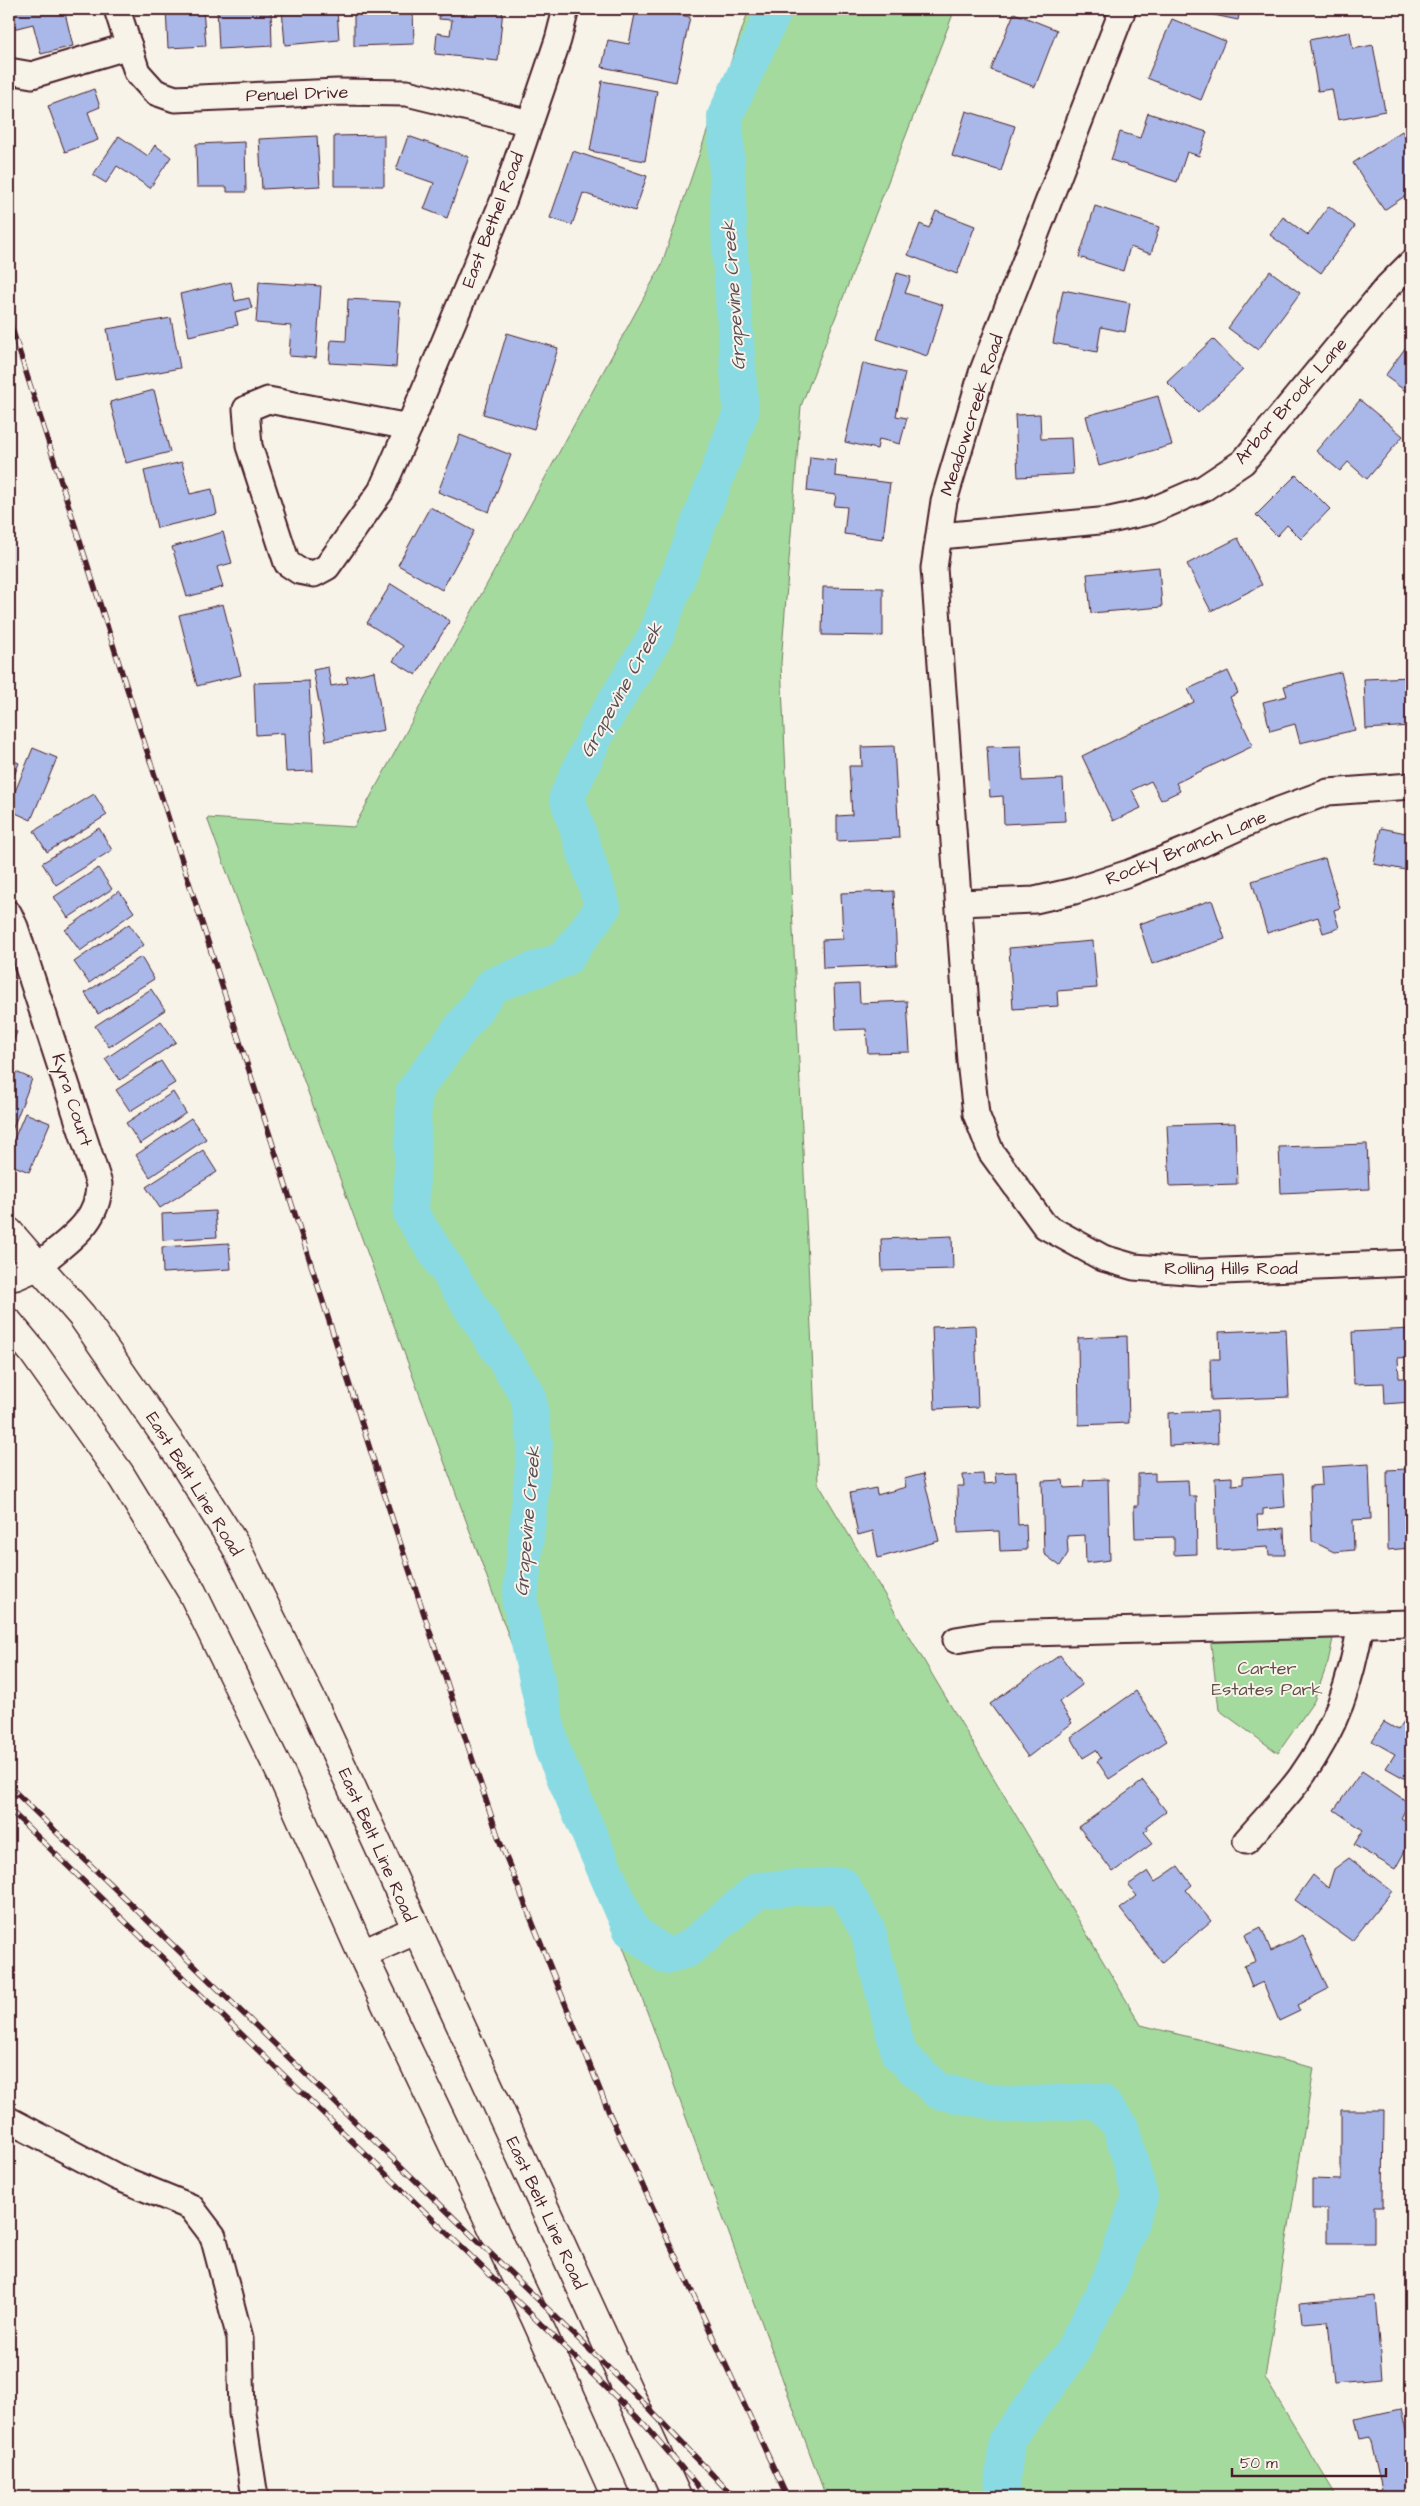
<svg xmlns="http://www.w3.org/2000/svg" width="1420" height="2506" font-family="'Architects Daughter',sans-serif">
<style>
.built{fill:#e0e1e8}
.green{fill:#a4da9e;stroke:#777c64}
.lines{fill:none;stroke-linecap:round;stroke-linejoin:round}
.river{stroke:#89dae3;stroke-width:36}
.building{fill:#a9b8e8;stroke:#4a1f2b}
.minor-casing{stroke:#4a1f2b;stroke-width:29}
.major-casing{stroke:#4a1f2b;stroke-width:31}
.minor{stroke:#f7f3e8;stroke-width:25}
.major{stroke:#f7f3e8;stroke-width:28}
.rail-casing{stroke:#4a1f2b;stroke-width:5.5}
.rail{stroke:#f7f3e8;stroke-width:4;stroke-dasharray:11;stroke-linecap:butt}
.labels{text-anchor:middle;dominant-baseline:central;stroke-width:4;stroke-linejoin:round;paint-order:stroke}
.street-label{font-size:18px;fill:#4a1f2b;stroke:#f7f3e8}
.park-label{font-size:18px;fill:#604e48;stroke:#f7f3e8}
.water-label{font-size:19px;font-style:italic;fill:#5a4e59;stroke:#f7f3e8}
</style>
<rect width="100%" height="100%" fill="#f7f3e8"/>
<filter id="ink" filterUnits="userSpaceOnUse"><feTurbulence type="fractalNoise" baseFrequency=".02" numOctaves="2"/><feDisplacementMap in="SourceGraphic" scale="10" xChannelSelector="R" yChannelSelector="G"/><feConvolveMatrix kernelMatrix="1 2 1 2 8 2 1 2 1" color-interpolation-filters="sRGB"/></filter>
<g filter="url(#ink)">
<path class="built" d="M 9,521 L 15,548 L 14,670 L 9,683 Z"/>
<g class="green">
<path d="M 749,9 L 955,9 L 801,406 L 781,663 L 818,1483 L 1141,2025 L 1314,2068 L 1265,2378 L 1337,2497 L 826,2497 L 207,818 L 354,827 L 661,266 Z"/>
<path d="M 1336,1625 L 1328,1662 L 1314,1701 L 1278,1753 L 1219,1710 L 1209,1628 Z"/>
</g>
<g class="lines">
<path class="river" d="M 775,9 L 725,116 L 730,254 L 741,412 L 656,635 L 599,728 L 567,797 L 603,907 L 565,959 L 493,985 L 414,1091 L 411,1214 L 528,1395 L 535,1444 L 520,1602 L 552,1749 L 631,1930 L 666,1956 L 687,1950 L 758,1890 L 842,1885 L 868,1931 L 899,2054 L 938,2091 L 1009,2105 L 1100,2101 L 1121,2127 L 1140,2197 L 1109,2282 L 1069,2357 L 1007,2439 L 1001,2497"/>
</g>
<g class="building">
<path d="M 9,9 L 64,9 L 73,46 L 41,54 L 33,24 L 9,30 Z"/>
<path d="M 166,9 L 203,9 L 206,46 L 168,48 Z"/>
<path d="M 217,9 L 271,9 L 272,46 L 219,49 Z"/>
<path d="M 282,9 L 337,9 L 339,40 L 285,45 Z"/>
<path d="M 354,9 L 413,9 L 414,44 L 354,46 Z"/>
<path d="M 440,9 L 503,9 L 498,61 L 435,54 L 437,33 L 450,35 L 452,20 L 439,19 Z"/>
<path d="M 636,9 L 651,9 L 690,17 L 676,82 L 602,67 L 608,40 L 629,44 Z"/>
<path d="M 1185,9 L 1240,9 L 1238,20 Z"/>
<path d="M 1014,13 L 1057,30 L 1035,87 L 991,70 Z"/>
<path d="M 1172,19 L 1225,41 L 1201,100 L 1147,78 Z"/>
<path d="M 1350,32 L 1353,49 L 1373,45 L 1385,111 L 1338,120 L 1332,89 L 1318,91 L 1309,40 Z"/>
<path d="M 602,81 L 657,91 L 645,161 L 590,151 Z"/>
<path d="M 94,89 L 100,107 L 88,112 L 98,140 L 65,152 L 48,106 Z"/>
<path d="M 966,111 L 1015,126 L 1001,171 L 952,156 Z"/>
<path d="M 1148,113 L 1207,132 L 1199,156 L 1187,152 L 1177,182 L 1111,160 L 1120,132 L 1140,138 Z"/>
<path d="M 1402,131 L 1411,145 L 1411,192 L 1384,210 L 1353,163 Z"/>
<path d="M 384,135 L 384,186 L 334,186 L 334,136 Z"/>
<path d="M 119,136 L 148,156 L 155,145 L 171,157 L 150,188 L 117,166 L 106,183 L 93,175 Z"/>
<path d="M 317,136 L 320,186 L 262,189 L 259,139 Z"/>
<path d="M 408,136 L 469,157 L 447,218 L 424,209 L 434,183 L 396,170 Z"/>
<path d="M 245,142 L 246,192 L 227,192 L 227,187 L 197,187 L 196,144 Z"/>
<path d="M 573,151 L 647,176 L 635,211 L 583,193 L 572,225 L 550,218 Z"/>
<path d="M 1095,206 L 1159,227 L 1151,254 L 1130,247 L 1123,271 L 1079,257 Z"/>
<path d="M 1329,206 L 1355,226 L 1321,273 L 1270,235 L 1283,217 L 1308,235 Z"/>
<path d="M 936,211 L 975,226 L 957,274 L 908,255 L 920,224 L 929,228 Z"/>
<path d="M 1270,271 L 1300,293 L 1258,350 L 1228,328 Z"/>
<path d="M 897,273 L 911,277 L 905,293 L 943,305 L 927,356 L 877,339 Z"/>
<path d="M 231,282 L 235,301 L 249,298 L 252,308 L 235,312 L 238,325 L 189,336 L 180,294 Z"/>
<path d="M 259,282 L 321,286 L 316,358 L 289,356 L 291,326 L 256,323 Z"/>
<path d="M 1063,290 L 1130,303 L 1125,332 L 1101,327 L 1097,352 L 1053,343 Z"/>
<path d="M 348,299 L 400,302 L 396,367 L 329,363 L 331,340 L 346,341 Z"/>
<path d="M 171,318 L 180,368 L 116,380 L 107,329 Z"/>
<path d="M 507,333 L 558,348 L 534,429 L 483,414 Z"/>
<path d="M 1213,339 L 1243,370 L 1198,413 L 1167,382 Z"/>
<path d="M 1411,340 L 1411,395 L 1385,376 Z"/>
<path d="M 863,363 L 905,373 L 896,416 L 907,418 L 900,444 L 879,439 L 877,449 L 845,442 Z"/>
<path d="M 154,390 L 170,452 L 126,463 L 110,402 Z"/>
<path d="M 1158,396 L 1172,445 L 1099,466 L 1086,416 Z"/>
<path d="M 1360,400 L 1403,436 L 1367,479 L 1348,462 L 1340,471 L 1316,451 Z"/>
<path d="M 1040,414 L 1041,439 L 1071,438 L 1073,474 L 1018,477 L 1015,415 Z"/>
<path d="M 460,435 L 511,455 L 489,512 L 438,492 Z"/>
<path d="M 810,457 L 836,460 L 835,476 L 890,483 L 883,539 L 844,534 L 847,507 L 834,506 L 836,495 L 807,491 Z"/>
<path d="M 182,462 L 190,494 L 212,489 L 217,514 L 157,528 L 144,471 Z"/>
<path d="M 1296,475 L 1330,509 L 1301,539 L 1287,525 L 1277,536 L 1256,515 Z"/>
<path d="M 430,507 L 474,531 L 442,590 L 398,565 Z"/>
<path d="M 223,532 L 232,563 L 217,567 L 223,587 L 187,597 L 172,547 Z"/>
<path d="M 1238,538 L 1262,585 L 1211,611 L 1187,564 Z"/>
<path d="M 1159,567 L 1162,607 L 1091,613 L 1087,574 Z"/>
<path d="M 391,584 L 450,621 L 416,675 L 393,661 L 403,646 L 367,623 Z"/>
<path d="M 823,587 L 883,588 L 883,636 L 822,635 Z"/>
<path d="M 223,604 L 241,675 L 197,686 L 179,615 Z"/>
<path d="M 328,667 L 331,686 L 348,683 L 346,677 L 374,671 L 384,730 L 326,741 L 313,670 Z"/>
<path d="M 1228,671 L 1238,693 L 1230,697 L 1253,746 L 1176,783 L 1180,791 L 1161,800 L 1151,781 L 1132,790 L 1141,808 L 1113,821 L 1082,756 L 1194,702 L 1188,689 Z"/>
<path d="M 1341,672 L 1355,730 L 1300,743 L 1295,724 L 1270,731 L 1263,702 L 1287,696 L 1284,686 Z"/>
<path d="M 1411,677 L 1411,726 L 1366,729 L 1364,679 Z"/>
<path d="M 309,681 L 313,771 L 286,772 L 284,733 L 256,735 L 254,683 Z"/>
<path d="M 894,746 L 899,838 L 837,841 L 837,816 L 852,815 L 849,766 L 862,766 L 861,747 Z"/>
<path d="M 1021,746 L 1023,781 L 1063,779 L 1065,821 L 1004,824 L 1003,796 L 990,797 L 987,747 Z"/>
<path d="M 33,748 L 57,758 L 31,820 L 9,810 L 9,806 Z"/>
<path d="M 9,759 L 19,763 L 9,789 Z"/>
<path d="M 94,794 L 107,815 L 47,852 L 34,831 Z"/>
<path d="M 99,828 L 112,850 L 56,885 L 42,863 Z"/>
<path d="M 1381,828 L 1411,834 L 1411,871 L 1374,864 Z"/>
<path d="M 1325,858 L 1340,908 L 1334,910 L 1339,928 L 1323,933 L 1318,917 L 1267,933 L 1252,881 Z"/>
<path d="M 98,868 L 112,889 L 68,918 L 54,897 Z"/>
<path d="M 119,891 L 134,912 L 80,951 L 65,930 Z"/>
<path d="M 894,891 L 897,965 L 823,968 L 822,940 L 843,939 L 841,893 Z"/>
<path d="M 1212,900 L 1225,939 L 1152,964 L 1139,924 Z"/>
<path d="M 129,924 L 144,945 L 89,983 L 74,962 Z"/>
<path d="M 1093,941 L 1097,988 L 1057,991 L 1058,1006 L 1013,1009 L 1009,948 Z"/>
<path d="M 141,957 L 154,979 L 98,1014 L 85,993 Z"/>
<path d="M 859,984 L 860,1003 L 907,1001 L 910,1052 L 868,1053 L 866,1029 L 836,1030 L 834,985 Z"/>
<path d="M 151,989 L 165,1010 L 109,1047 L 95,1026 Z"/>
<path d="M 161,1021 L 176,1042 L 120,1080 L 105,1059 Z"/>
<path d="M 9,1028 L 17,1032 L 9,1052 Z"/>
<path d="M 161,1061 L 175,1083 L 130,1111 L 116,1090 Z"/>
<path d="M 9,1069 L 32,1079 L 9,1138 Z"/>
<path d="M 173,1092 L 186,1113 L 140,1144 L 126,1123 Z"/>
<path d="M 25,1113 L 50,1123 L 29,1172 L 9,1164 L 9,1151 Z"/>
<path d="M 191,1118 L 206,1139 L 150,1177 L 136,1155 Z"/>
<path d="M 1235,1123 L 1237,1184 L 1170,1186 L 1167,1125 Z"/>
<path d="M 1367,1144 L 1369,1189 L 1281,1193 L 1279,1147 Z"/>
<path d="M 203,1150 L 217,1172 L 160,1208 L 146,1187 Z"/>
<path d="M 215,1211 L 217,1237 L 163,1240 L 162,1214 Z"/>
<path d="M 952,1236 L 953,1269 L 882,1271 L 881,1239 Z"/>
<path d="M 229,1243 L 231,1269 L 163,1273 L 162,1247 Z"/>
<path d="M 975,1325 L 978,1407 L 935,1409 L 932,1327 Z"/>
<path d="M 1286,1329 L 1289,1397 L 1211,1400 L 1210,1359 L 1220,1359 L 1219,1332 Z"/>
<path d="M 1411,1329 L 1411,1357 L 1398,1358 L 1399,1378 L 1411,1378 L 1411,1402 L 1385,1404 L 1384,1383 L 1354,1384 L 1352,1332 Z"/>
<path d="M 1127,1336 L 1129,1423 L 1079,1425 L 1078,1338 Z"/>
<path d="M 1217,1411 L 1218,1443 L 1169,1446 L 1168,1413 Z"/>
<path d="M 1369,1464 L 1371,1519 L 1353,1520 L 1354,1550 L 1334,1552 L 1312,1541 L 1310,1486 L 1322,1485 L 1321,1467 Z"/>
<path d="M 1407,1464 L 1411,1464 L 1411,1548 L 1388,1550 L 1387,1470 L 1407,1469 Z"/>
<path d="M 1016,1472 L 1018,1525 L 1026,1524 L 1027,1550 L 1000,1551 L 999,1531 L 958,1533 L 957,1486 L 964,1486 L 963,1475 L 983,1474 L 984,1484 L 996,1483 L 995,1473 Z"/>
<path d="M 1155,1473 L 1155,1481 L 1188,1480 L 1189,1496 L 1196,1496 L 1197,1554 L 1174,1555 L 1174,1537 L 1135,1538 L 1134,1506 L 1138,1506 L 1138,1474 Z"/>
<path d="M 923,1474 L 939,1541 L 878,1558 L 873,1531 L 858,1535 L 850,1493 L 876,1488 L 877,1495 L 906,1487 L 904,1479 Z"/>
<path d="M 1283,1474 L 1285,1507 L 1263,1509 L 1263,1515 L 1257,1515 L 1258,1530 L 1284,1528 L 1285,1555 L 1269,1555 L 1268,1547 L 1217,1550 L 1215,1478 L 1232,1477 L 1232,1485 L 1243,1484 L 1243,1477 Z"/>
<path d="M 1108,1479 L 1110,1560 L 1086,1563 L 1085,1535 L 1067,1536 L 1068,1553 L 1060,1566 L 1044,1554 L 1042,1481 L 1063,1480 L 1064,1488 L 1083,1487 L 1084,1480 Z"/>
<path d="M 1060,1655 L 1082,1685 L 1059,1702 L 1072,1723 L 1028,1757 L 990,1704 Z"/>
<path d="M 1136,1691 L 1167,1741 L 1109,1779 L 1097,1761 L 1101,1758 L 1096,1750 L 1083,1758 L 1071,1737 Z"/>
<path d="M 1411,1711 L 1411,1782 L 1386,1768 L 1395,1754 L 1372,1741 L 1384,1722 L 1398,1730 Z"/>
<path d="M 1362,1771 L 1409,1803 L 1401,1818 L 1411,1824 L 1411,1840 L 1395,1869 L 1354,1845 L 1363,1830 L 1334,1810 Z"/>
<path d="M 1143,1781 L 1166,1811 L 1146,1826 L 1148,1829 L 1144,1832 L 1153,1843 L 1113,1872 L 1079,1827 Z"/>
<path d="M 1349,1858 L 1392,1891 L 1352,1941 L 1295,1900 L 1313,1875 L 1328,1888 L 1334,1869 Z"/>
<path d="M 1178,1866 L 1192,1885 L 1186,1890 L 1211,1921 L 1162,1963 L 1120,1909 L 1137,1896 L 1128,1885 L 1148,1871 L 1155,1882 Z"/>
<path d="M 1261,1927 L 1271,1951 L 1303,1935 L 1328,1989 L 1297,2005 L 1300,2011 L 1279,2021 L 1263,1982 L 1252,1987 L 1244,1966 L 1256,1961 L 1245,1935 Z"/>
<path d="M 1341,2110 L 1384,2110 L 1383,2207 L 1374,2207 L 1374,2243 L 1327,2243 L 1327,2209 L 1312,2209 L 1312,2179 L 1341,2180 Z"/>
<path d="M 1375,2296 L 1382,2379 L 1334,2383 L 1328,2321 L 1302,2323 L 1300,2303 Z"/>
<path d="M 1400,2409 L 1411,2459 L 1411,2497 L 1374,2497 L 1373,2492 L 1382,2490 L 1370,2437 L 1360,2439 L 1355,2419 Z"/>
</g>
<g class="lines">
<defs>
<g id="minor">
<path d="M 117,9 L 137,72 L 155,92 L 175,99 L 338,92 L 407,93 L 530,123"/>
<path d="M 1123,9 L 982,373 L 944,501 L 934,568 L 970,1061 L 976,1114 L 991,1152 L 1045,1226 L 1103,1258 L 1134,1267 L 1200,1272 L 1411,1263"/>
<path d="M 9,71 L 32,75 L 129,46"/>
<path d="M 268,400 L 409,427 L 381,491 L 327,567 L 314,574 L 299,571 L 287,563 L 249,446 L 246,409 Z"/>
<path d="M 409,427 L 504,199 L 558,40 L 566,9"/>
<path d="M 940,536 L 1110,520 L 1151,511 L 1204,488 L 1243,462 L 1388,286 L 1411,263"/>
<path d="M 959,903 L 1035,900 L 1074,891 L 1129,873 L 1199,845 L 1263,816 L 1328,792 L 1411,786"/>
<path d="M 9,914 L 15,927 L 99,1184 C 99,1224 66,1241 38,1266"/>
<path d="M 956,1640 L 992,1634 L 1411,1623"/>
<path d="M 1246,1841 C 1264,1820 1285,1799 1301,1777 C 1336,1728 1351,1682 1361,1624"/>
<path d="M 9,2120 L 117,2177 L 191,2207 L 213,2236 L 240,2338 L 242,2413 L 255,2497"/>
</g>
<g id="major">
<path d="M 9,1232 L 82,1316 L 177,1453 L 235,1545 L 313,1703 L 677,2497"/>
<path d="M 9,1276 L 15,1276 L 38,1266"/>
<path d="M 9,1323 L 33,1352 L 120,1474 L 192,1592 L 283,1778 L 362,1954 L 535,2317 L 616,2497"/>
<path d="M 362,1954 L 416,1930"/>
</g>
</defs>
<use href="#minor" class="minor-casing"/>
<use href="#major" class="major-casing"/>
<use href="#minor" class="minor"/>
<use href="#major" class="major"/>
<defs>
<g id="rail">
<path d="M 9,319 L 393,1521 L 500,1842 L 610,2115 L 787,2497"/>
<path d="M 9,1786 L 624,2383 L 734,2497"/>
<path d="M 9,1809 L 644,2424 L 707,2497"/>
</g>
</defs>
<use href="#rail" class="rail-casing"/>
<use href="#rail" class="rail"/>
</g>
</g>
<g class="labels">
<g class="street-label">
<text transform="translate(297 94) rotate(-2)">Penuel Drive</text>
<text transform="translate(493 220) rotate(-69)">East Bethel Road</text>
<text transform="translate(1291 401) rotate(-49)">Arbor Brook Lane</text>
<text transform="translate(972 415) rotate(-72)">Meadowcreek Road</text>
<text transform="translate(1186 848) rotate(-22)">Rocky Branch Lane</text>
<text transform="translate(72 1100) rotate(72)">Kyra Court</text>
<text x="1231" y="1268">Rolling Hills Road</text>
<text transform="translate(194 1484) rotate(58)">East Belt Line Road</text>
<text transform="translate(377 1845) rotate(66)">East Belt Line Road</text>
<text transform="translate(546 2213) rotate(65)">East Belt Line Road</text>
</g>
<g class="park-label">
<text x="1267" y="1668">Carter<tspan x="1267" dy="21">Estates Park</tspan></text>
</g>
<g class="water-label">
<text transform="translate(734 295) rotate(-94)">Grapevine Creek</text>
<text transform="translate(622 690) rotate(-61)">Grapevine Creek</text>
<text transform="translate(528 1521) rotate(-85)">Grapevine Creek</text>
</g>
</g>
<rect width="1420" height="2506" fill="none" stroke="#f7f3e8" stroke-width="30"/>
<rect x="15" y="15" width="1390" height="2476" fill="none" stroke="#4a1f2b" stroke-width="2" filter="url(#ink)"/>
<path d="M1232 2468v8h154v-8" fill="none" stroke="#4a1f2b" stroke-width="2.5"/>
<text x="1240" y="2468" font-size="15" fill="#4a1f2b" stroke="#f7f3e8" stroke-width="4" paint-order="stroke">50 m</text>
</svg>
